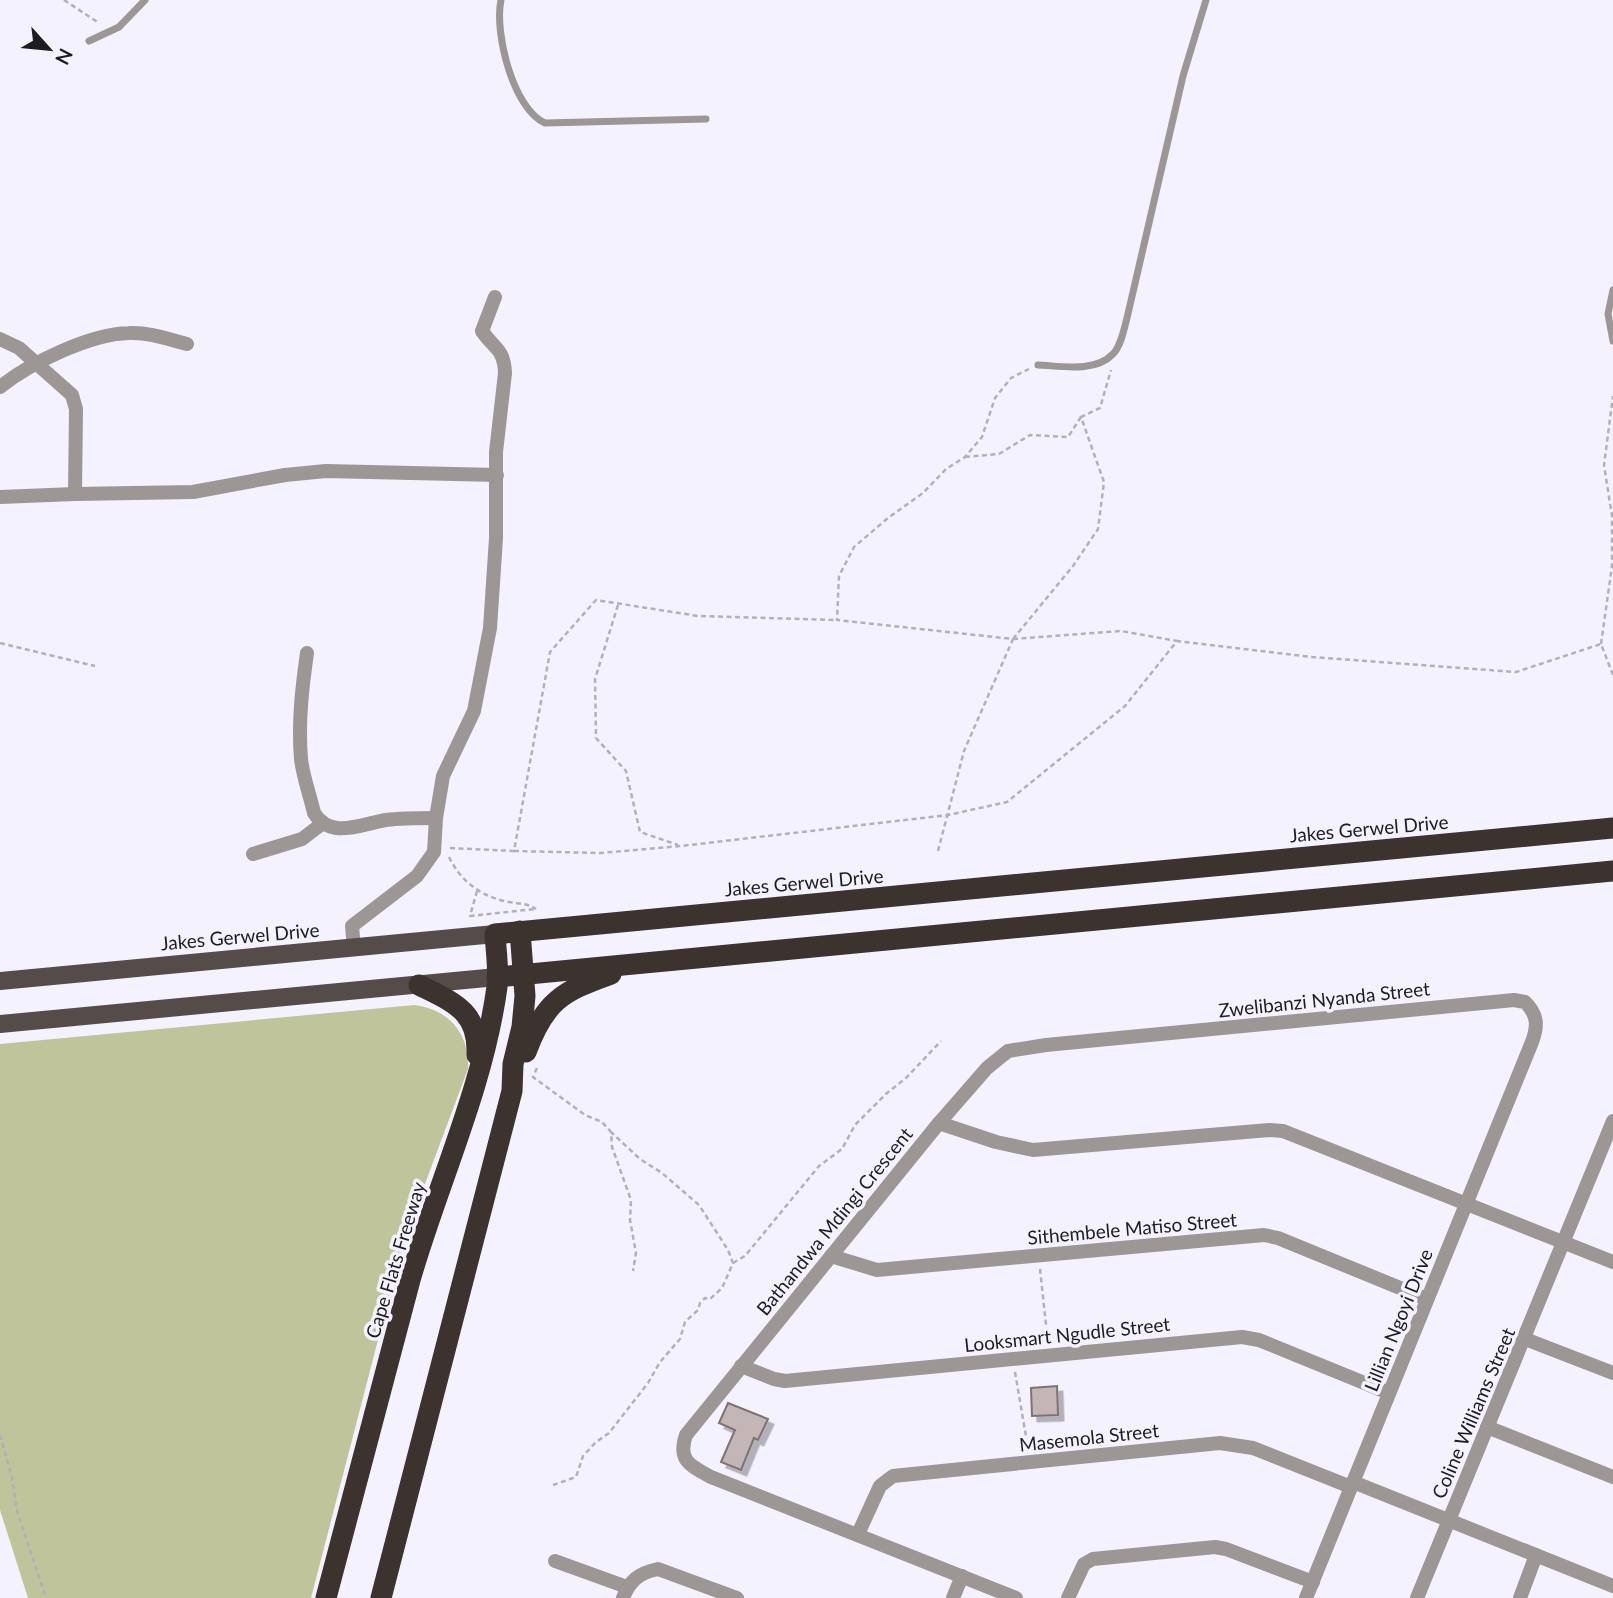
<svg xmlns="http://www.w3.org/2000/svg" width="1613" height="1598" font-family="Lato,sans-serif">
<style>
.green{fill:#bfc49a}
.building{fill:#c4b6b6;stroke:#7f7271;stroke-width:2;filter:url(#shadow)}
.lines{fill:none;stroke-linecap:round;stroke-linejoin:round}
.path{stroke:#b2b1bb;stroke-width:2.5;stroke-dasharray:5 3.5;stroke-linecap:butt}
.lane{stroke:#9c9694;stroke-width:7}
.street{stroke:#9c9694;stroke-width:14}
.primary{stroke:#554b48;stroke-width:18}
.highway{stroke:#3c322e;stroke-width:21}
.labels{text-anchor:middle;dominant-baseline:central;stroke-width:7;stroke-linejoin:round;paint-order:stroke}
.street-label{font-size:19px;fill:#1d1d21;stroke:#f3f2fe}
</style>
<defs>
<filter id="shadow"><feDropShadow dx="5.5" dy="5.5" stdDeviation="0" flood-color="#0004"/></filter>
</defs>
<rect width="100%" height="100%" fill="#f3f2fe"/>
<path class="green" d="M 414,1005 C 449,1009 470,1034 468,1069 L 423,1189 L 393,1282 L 311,1598 L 28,1598 L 0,1510 L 0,1044 Z"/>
<g class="building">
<path d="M 1057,1386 L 1058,1415 L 1032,1416 L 1031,1388 Z"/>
<path d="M 728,1403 L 768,1419 L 758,1440 L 754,1438 L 741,1470 L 721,1462 L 735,1430 L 719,1423 Z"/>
</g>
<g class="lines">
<g class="path">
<path d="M 64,0 L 99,23"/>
<path d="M 965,457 L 999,454 L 1030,435 L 1068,437 L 1081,417"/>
<path d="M 618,605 L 595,679 L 596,738 L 626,771 L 640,832 L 678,845"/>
<path d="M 1013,639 L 1073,566 L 1098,529 L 1104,482 L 1081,417 L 1100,408 L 1111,370"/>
<path d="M 1013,639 L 1121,631 L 1177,641"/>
<path d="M 0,643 L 95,666"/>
<path d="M 1601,644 L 1612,566 L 1612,516 L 1604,465 L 1613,396"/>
<path d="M 450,848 L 514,851 L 550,652 L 596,600 L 698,616 L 837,620"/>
<path d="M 514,851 L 600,853 L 681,846 L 948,815 L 1007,802 L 1125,706 L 1177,641 L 1312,657 L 1516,672 L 1601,644 L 1613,675"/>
<path d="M 938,851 L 964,751 L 1013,639 L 837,620 L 839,576 L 854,547 L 888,518 L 923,493 L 946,469 L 965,457 L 982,437 L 995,398 L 1011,378 L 1029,369"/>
<path d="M 449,857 C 461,882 482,897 509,902 C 520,904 527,903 536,909"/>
<path d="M 477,891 L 470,916 L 535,909"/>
<path d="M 537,1068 L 533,1077 L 585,1115 L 602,1122 L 611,1132 L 612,1147 L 631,1200 L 630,1220 L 636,1253 L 633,1271"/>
<path d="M 733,1263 L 745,1256 L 819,1166 L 842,1149 L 855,1125 L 887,1093 L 906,1078 L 941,1041"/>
<path d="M 1040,1269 L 1048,1343"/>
<path d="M 1015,1372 L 1028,1448"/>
<path d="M 0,1435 L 12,1477 L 17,1511 L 46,1598"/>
<path d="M 553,1485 L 576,1477 L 583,1456 L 596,1442 L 609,1433 L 648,1383 L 660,1362 L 680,1339 L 685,1322 L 698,1310 L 700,1303 L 705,1298 L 710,1299 L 722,1288 L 733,1263 L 728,1250 L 699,1205 L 662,1173 L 640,1159 L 611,1132"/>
</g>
<g class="lane">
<path d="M 501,0 C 494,32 513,109 545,123 L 706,119"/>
<path d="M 89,41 L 119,27 L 145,0"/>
<path d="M 1613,290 L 1608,314 L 1613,341"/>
<path d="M 1038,365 C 1061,366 1095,373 1113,354 C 1121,346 1124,329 1127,318 L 1183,76 L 1206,0"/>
</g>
<g class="street">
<path d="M 0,339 L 19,348 L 72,395 L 76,409 L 75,494 L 193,492 L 285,475 L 326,471 L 497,475"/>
<path d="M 0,387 C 30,363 90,334 129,333 C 149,332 168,339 187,344"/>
<path d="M 0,497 L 75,494"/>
<path d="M 307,653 C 302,688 298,723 301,759 C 303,777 310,795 314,813 C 331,840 361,824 386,820 C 402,818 419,818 436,818"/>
<path d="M 253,854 L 302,839 L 323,823"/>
<path d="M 354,949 L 352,926 L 417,876 L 434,852 L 436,818 L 443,776 L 474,711 L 490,628 L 496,538 L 496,452 L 505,373 C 504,348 494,349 482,331 L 495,297"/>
<path d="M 939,1123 L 996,1142 L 1033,1150 L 1269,1130 L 1283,1131 L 1613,1262"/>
<path d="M 831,1256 L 877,1270 L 1264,1235 L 1278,1238 L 1427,1299"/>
<path d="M 1525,1339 L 1613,1373"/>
<path d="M 741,1366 L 774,1379 L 785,1381 L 1242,1337 L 1259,1340 L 1389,1393"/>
<path d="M 1487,1427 L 1613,1477"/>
<path d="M 1353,1482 L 1613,1586"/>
<path d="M 858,1534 L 880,1486 L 893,1476 L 1220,1443 L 1253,1448 L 1351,1487"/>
<path d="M 555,1561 L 627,1587"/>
<path d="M 623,1598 C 630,1580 639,1573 658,1569 L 737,1598"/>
<path d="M 953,1598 L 962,1576"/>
<path d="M 1016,1598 L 711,1477 C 691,1466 677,1461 686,1435 L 939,1123 L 987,1068 L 1008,1051 L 1046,1045 L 1514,1000 L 1525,1002 C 1538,1015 1538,1026 1532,1042 L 1306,1598"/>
<path d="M 1068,1598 L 1084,1564 L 1093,1559 L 1215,1547 L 1226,1549 L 1313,1582"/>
<path d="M 1417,1598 L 1613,1121"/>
<path d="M 1520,1598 L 1536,1555"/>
</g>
<g class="primary">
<path d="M 0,981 L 495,934"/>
<path d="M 0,1024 L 497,977"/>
</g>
<g class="highway">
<path d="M 497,977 L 1613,871"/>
<path d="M 419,985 C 453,1002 479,1011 477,1055"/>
<path d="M 526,1052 C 545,1001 561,992 611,974"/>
<path d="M 326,1598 L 410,1280 C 438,1183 483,1089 497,987 C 499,970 496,951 495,934 L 1613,828"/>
<path d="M 381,1598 L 512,1091 L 513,1064 L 522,1027 L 525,996 L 520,931"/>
</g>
</g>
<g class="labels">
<g class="street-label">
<text transform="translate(1369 828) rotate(-5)">Jakes Gerwel Drive</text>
<text transform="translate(804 882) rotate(-5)">Jakes Gerwel Drive</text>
<text transform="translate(240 936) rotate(-5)">Jakes Gerwel Drive</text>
<text transform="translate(1324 999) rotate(-6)">Zwelibanzi Nyanda Street</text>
<text transform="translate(834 1221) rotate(-51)">Bathandwa Mdingi Crescent</text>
<text transform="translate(1132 1228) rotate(-5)">Sithembele Matiso Street</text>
<text transform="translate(395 1260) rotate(-73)">Cape Flats Freeway</text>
<text transform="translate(1398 1320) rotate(-68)">Lillian Ngoyi Drive</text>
<text transform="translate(1067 1334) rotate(-6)">Looksmart Ngudle Street</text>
<text transform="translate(1473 1413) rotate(-67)">Coline Williams Street</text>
<text transform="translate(1089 1437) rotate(-6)">Masemola Street</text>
</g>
</g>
<g transform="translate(49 49) rotate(117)" stroke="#f3f2fe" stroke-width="5" paint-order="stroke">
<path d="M0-5L12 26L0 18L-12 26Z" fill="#1d1d21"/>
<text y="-10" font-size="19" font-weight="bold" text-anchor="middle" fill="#1d1d21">N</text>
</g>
</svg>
